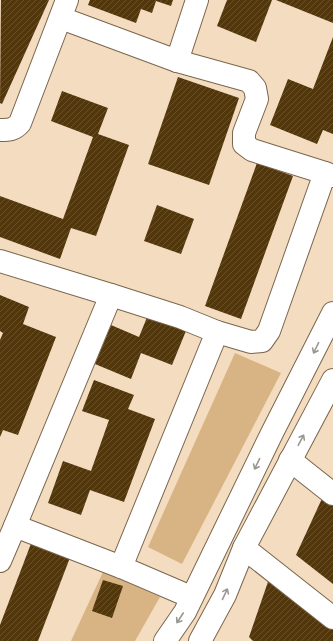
<svg xmlns="http://www.w3.org/2000/svg" width="333" height="641" font-family="'Nunito Sans',sans-serif">
<style>
.garden{fill:#d8b383}
.building{fill:url(#building-hatch)}
.lines{fill:none;stroke-linecap:round;stroke-linejoin:round}
.minor-casing{stroke:#7b664d;stroke-width:24}
.minor{stroke:#fff;stroke-width:22}
.oneway{stroke:#9a9792}
</style>
<defs>
<pattern id="building-hatch" width="6" height="6" patternUnits="userSpaceOnUse"><rect width="6" height="6" fill="#52360c"/><path d="M-1 1l2-2M0 6l6-6M5 7l2-2" fill="none" stroke="#67502e"/></pattern>
</defs>
<rect width="100%" height="100%" fill="#f3dcbf"/>
<g class="garden">
<path d="M 235,353 L 281,373 L 182,564 L 148,547 Z"/>
<path d="M 103,572 L 160,597 L 135,641 L 71,641 Z"/>
</g>
<g class="building">
<path d="M 1,0 L 49,0 L 2,104 L 0,103 Z"/>
<path d="M 90,0 L 173,0 L 171,6 L 156,1 L 152,13 L 141,9 L 136,23 L 88,5 Z"/>
<path d="M 227,0 L 272,0 L 256,42 L 217,26 Z"/>
<path d="M 276,0 L 333,0 L 333,23 Z"/>
<path d="M 333,37 L 333,134 L 323,130 L 317,144 L 270,125 L 288,79 L 313,89 Z"/>
<path d="M 178,77 L 239,98 L 209,185 L 148,164 Z"/>
<path d="M 62,91 L 108,108 L 98,134 L 129,145 L 96,236 L 71,228 L 60,259 L 0,237 L 0,196 L 63,219 L 93,137 L 51,121 Z"/>
<path d="M 257,163 L 293,176 L 241,319 L 205,306 Z"/>
<path d="M 157,205 L 194,219 L 181,254 L 144,241 Z"/>
<path d="M 0,295 L 29,307 L 23,324 L 56,337 L 18,435 L 3,430 L 0,437 L 0,340 L 3,333 L 0,331 Z"/>
<path d="M 150,310 L 188,326 L 172,365 L 141,353 L 131,379 L 95,364 L 111,325 L 139,337 Z"/>
<path d="M 94,380 L 134,395 L 128,409 L 155,419 L 124,502 L 90,490 L 81,515 L 48,503 L 63,461 L 91,471 L 109,420 L 82,411 Z"/>
<path d="M 325,492 L 333,498 L 333,584 L 296,555 Z"/>
<path d="M 32,541 L 71,555 L 38,641 L 0,641 L 0,625 Z"/>
<path d="M 271,573 L 333,620 L 333,641 L 253,641 L 249,637 Z"/>
<path d="M 103,580 L 123,586 L 112,618 L 92,611 Z"/>
</g>
<g class="lines">
<defs>
<g id="minor">
<path d="M 61,18 L 177,61 L 249,81 L 255,88 L 257,99 L 244,133 L 244,144 L 252,150 L 325,173"/>
<path d="M 177,61 L 197,0"/>
<path d="M 0,130 C 9,130 14,130 20,123 L 67,0"/>
<path d="M 0,261 L 111,295"/>
<path d="M 217,332 L 251,342 L 262,341 L 269,331 L 325,173 L 333,176"/>
<path d="M 290,460 L 333,494"/>
<path d="M 15,526 L 111,295 L 180,317 L 217,332 L 121,567"/>
<path d="M 244,548 L 333,618"/>
<path d="M 0,561 L 15,526 L 121,567 L 191,597"/>
<path d="M 165,641 L 185,612 L 272,433 L 333,313"/>
<path d="M 200,641 L 225,595 L 244,548 L 333,380"/>
</g>
</defs>
<use href="#minor" class="minor-casing"/>
<use href="#minor" class="minor"/>
</g>
<defs><path id="oneway-shaft" d="M-6 0H5M1.5-3L5.5 0L1.5 3" fill="none" stroke-width="1.6" stroke-linecap="round" stroke-linejoin="round"/></defs>
<g class="oneway">
<use href="#oneway-shaft" transform="translate(316 348) rotate(116)"/>
<use href="#oneway-shaft" transform="translate(301 440) rotate(-62)"/>
<use href="#oneway-shaft" transform="translate(257 464) rotate(116)"/>
<use href="#oneway-shaft" transform="translate(225 594) rotate(-65)"/>
<use href="#oneway-shaft" transform="translate(180 618) rotate(123)"/>
</g>
</svg>
